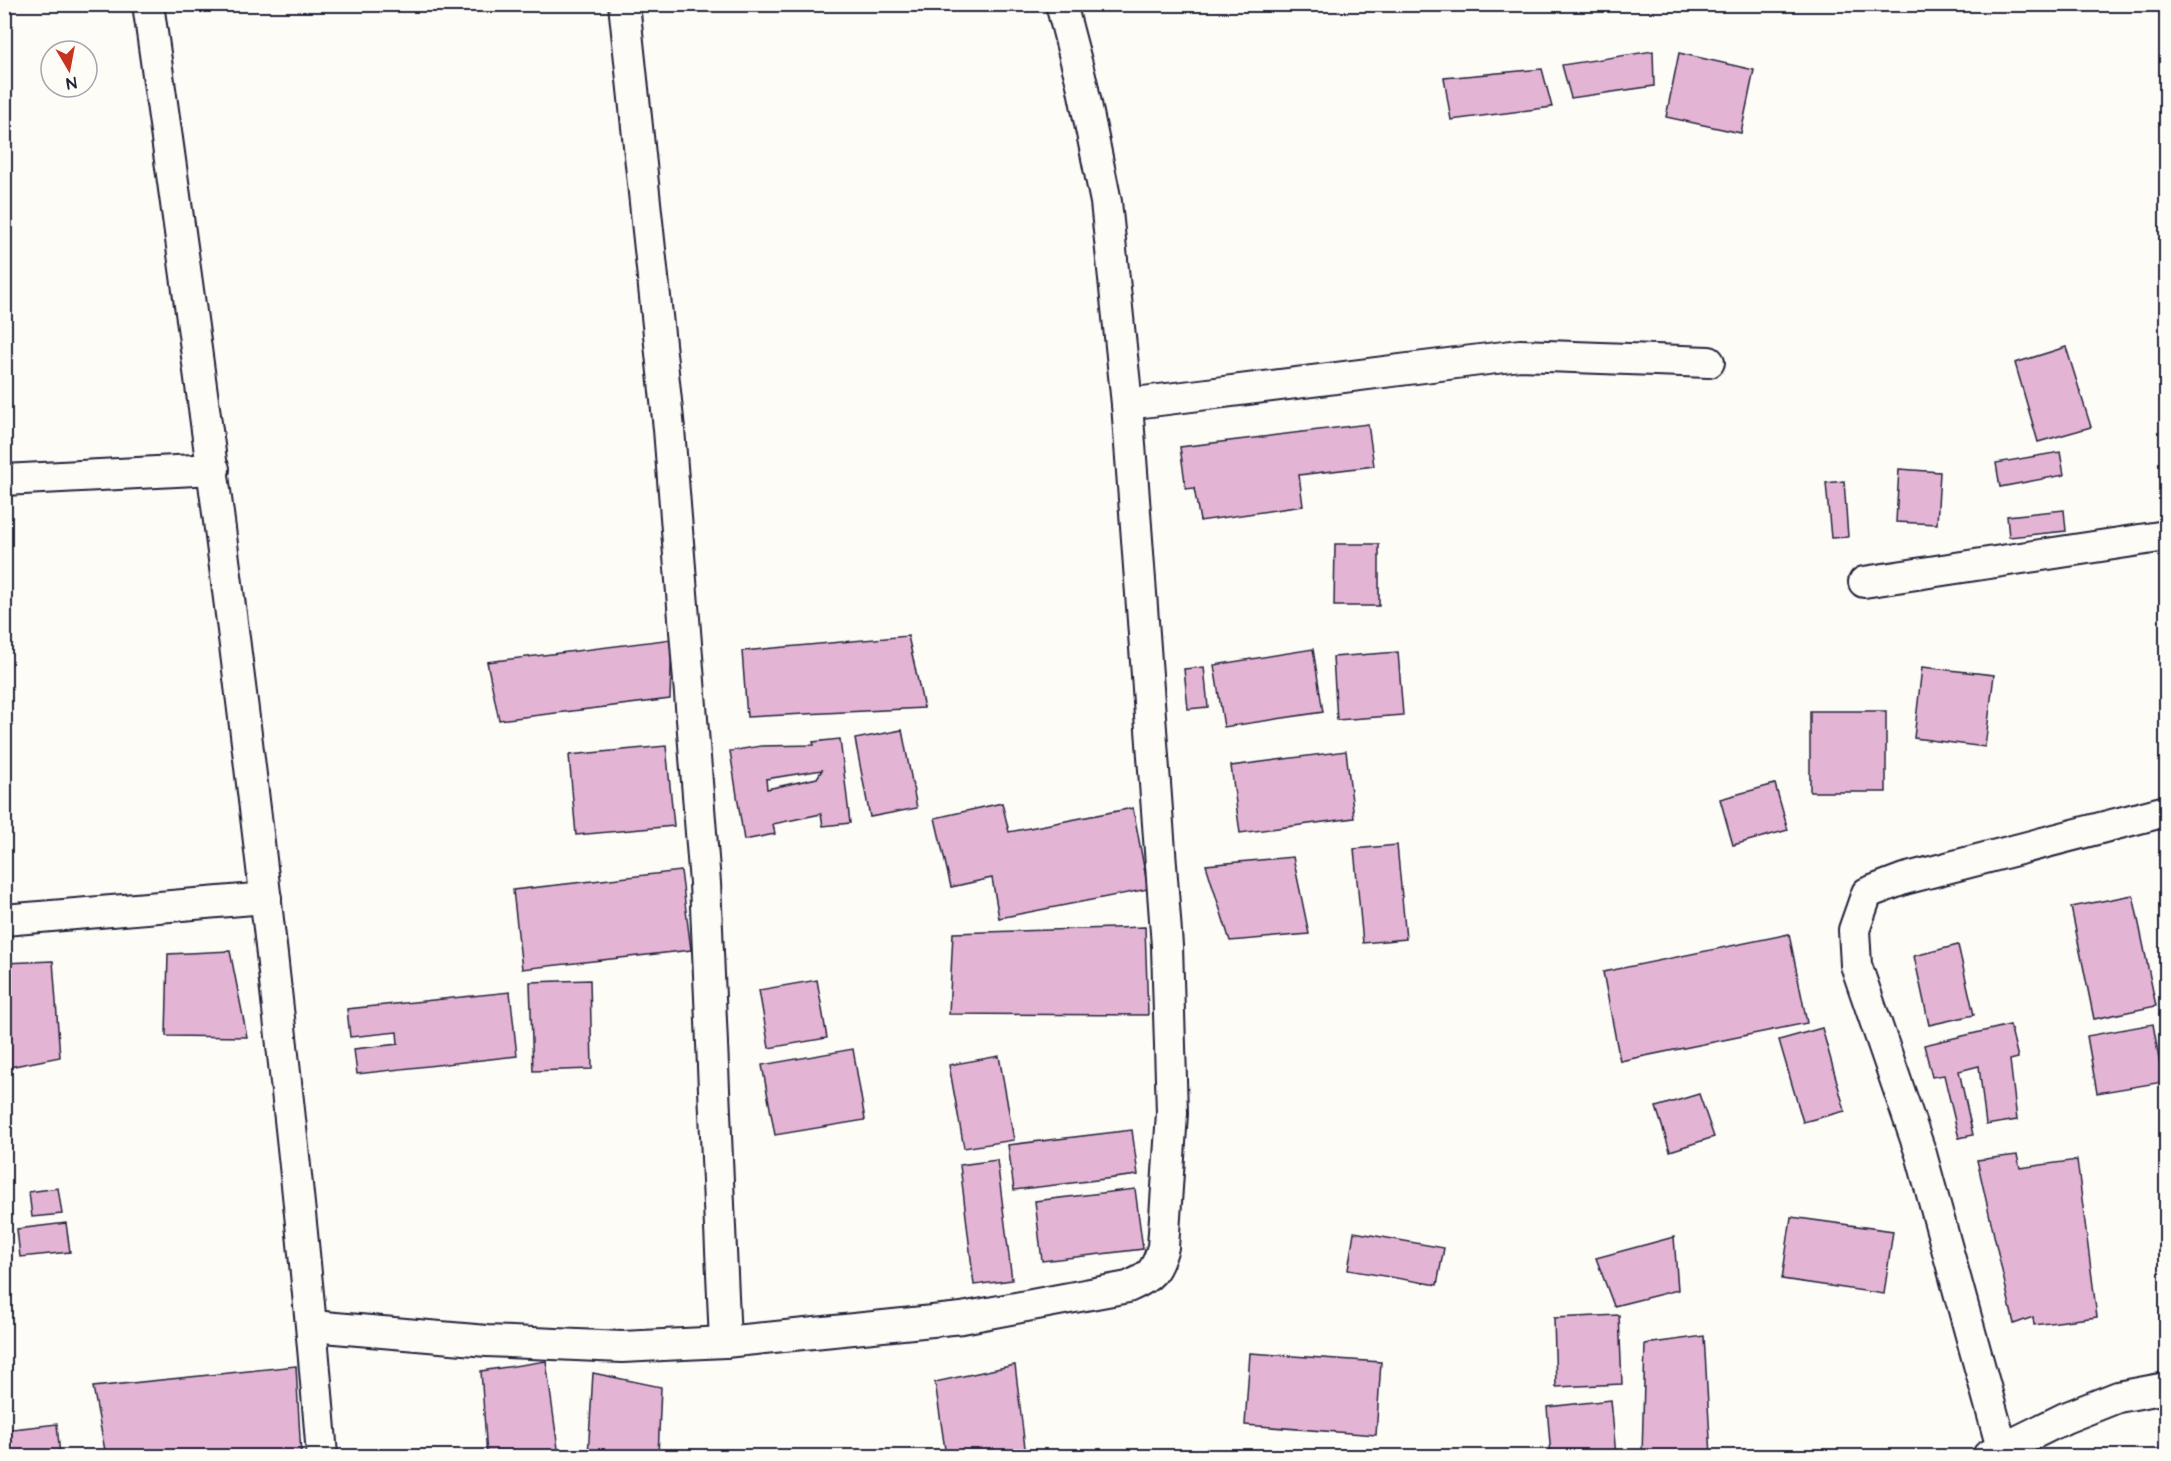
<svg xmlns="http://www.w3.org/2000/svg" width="2171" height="1461" font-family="'Architects Daughter',sans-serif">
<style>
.building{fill:#e4b4d5;stroke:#22223b;stroke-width:1.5;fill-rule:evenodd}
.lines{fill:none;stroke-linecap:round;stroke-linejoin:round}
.street-casing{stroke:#22223b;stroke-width:34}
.street{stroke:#fdfcf7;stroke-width:30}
</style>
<rect width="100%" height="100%" fill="#fdfcf7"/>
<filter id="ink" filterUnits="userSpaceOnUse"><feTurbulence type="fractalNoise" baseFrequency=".0167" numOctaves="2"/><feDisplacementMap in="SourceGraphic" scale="12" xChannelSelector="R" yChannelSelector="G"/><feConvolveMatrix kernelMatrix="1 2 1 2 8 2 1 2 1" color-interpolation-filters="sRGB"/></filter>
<g filter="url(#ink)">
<g class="building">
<path d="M 1653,51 L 1654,86 L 1571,98 L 1562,65 Z"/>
<path d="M 1679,53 L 1754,70 L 1741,133 L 1666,117 Z"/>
<path d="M 1542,69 L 1552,107 L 1451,120 L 1444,78 Z"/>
<path d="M 2066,347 L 2091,427 L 2038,442 L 2015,363 Z"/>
<path d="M 1368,424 L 1374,466 L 1299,475 L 1303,506 L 1200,521 L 1194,488 L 1186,489 L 1180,447 Z"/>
<path d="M 2060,452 L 2064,475 L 2000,487 L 1996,463 Z"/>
<path d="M 1899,469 L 1940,472 L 1937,524 L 1896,522 Z"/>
<path d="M 1844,481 L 1848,537 L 1831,538 L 1826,483 Z"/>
<path d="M 2064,510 L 2066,531 L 2009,537 L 2007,516 Z"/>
<path d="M 1335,544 L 1379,544 L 1379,606 L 1334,606 Z"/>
<path d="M 908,636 L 924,708 L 747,717 L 742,651 Z"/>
<path d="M 672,639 L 670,699 L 499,720 L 487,662 Z"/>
<path d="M 1313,649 L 1323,712 L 1224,727 L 1214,665 Z"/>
<path d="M 1398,652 L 1403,715 L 1337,720 L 1333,657 Z"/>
<path d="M 1204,667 L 1208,707 L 1188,709 L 1184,669 Z"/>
<path d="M 1922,667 L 1994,675 L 1985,747 L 1914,738 Z"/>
<rect x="1810" y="711" width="76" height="81"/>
<path d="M 902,730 L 917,808 L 870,817 L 855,739 Z"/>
<path d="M 840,739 L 850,823 L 823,826 L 821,814 L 773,824 L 775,834 L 744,840 L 730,751 L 761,746 L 814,745 L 813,742 ZM 822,770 L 817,778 L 767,789 L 766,779 Z"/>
<path d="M 666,746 L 674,826 L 576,835 L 569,755 Z"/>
<path d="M 1346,751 L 1354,818 L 1240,833 L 1231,766 Z"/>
<path d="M 1775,784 L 1788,830 L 1733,845 L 1720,799 Z"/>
<path d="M 1002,803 L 1009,832 L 1133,808 L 1148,889 L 999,918 L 992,878 L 951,887 L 935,818 Z"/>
<path d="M 1397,845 L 1406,939 L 1363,943 L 1354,849 Z"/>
<path d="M 1293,857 L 1309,934 L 1230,941 L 1206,865 Z"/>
<path d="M 681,871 L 691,950 L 522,969 L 513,890 Z"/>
<path d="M 2133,895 L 2156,1006 L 2094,1019 L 2071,907 Z"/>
<path d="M 1145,927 L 1148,1015 L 949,1014 L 953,933 Z"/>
<path d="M 1789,934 L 1807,1023 L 1620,1061 L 1603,972 Z"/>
<path d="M 1958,945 L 1974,1015 L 1929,1025 L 1914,956 Z"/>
<path d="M 230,951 L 247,1037 L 166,1036 L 168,954 Z"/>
<path d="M 53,961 L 60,1057 L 4,1068 L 4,963 Z"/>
<path d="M 590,980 L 592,1069 L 533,1071 L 530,982 Z"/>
<path d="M 817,980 L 827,1038 L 769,1048 L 759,990 Z"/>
<path d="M 510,992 L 517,1056 L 357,1074 L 354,1049 L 398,1044 L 397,1032 L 350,1037 L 347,1009 Z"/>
<path d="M 2153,1024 L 2163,1082 L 2097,1093 L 2087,1036 Z"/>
<path d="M 2010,1025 L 2018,1058 L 2010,1060 L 2017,1120 L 1986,1125 L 1979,1066 L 1959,1071 L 1973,1135 L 1959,1138 L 1944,1075 L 1932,1077 L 1924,1045 Z"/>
<path d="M 1822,1028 L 1845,1111 L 1803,1122 L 1779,1040 Z"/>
<path d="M 853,1049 L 865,1120 L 775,1135 L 762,1065 Z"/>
<path d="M 999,1056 L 1014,1140 L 964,1148 L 949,1065 Z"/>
<path d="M 1699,1094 L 1714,1137 L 1670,1151 L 1656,1107 Z"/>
<path d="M 1132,1130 L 1138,1175 L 1014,1190 L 1008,1145 Z"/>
<path d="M 2017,1155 L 2020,1168 L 2077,1160 L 2097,1317 L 2034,1325 L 2033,1317 L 2014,1324 L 1977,1160 Z"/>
<path d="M 997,1160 L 1012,1280 L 974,1285 L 960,1165 Z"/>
<path d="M 58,1188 L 62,1214 L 32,1217 L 29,1192 Z"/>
<path d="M 1135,1189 L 1143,1249 L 1042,1261 L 1035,1201 Z"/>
<path d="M 1791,1217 L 1893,1231 L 1884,1294 L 1782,1279 Z"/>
<path d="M 66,1223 L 70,1252 L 20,1257 L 17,1229 Z"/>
<path d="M 1354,1232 L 1444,1248 L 1437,1285 L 1348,1270 Z"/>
<path d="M 1674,1237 L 1678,1290 L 1614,1306 L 1596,1258 Z"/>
<path d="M 1619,1315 L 1622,1384 L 1556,1387 L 1554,1318 Z"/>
<path d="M 1704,1336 L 1711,1456 L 1642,1456 L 1645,1344 Z"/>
<path d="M 1250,1353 L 1381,1362 L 1376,1435 L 1245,1425 Z"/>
<path d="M 546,1361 L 559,1456 L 487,1456 L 481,1371 Z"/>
<path d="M 1015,1365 L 1026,1456 L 946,1456 L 935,1382 Z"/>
<path d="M 296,1366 L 301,1456 L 106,1456 L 93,1387 Z"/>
<path d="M 593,1373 L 661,1387 L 658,1456 L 588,1456 Z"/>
<path d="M 1611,1400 L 1616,1456 L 1551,1456 L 1547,1407 Z"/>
<path d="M 57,1424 L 60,1456 L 4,1456 L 4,1430 Z"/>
</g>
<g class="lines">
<defs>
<g id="street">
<path d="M 148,4 C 196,342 242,679 279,1018 C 295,1164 311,1310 322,1456"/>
<path d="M 624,4 L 669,429 L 705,883 L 725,1342"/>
<path d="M 1127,404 L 1520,355 L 1709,362"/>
<path d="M 4,480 L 214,469"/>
<path d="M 1864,582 L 2166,536"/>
<path d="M 4,920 L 266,898"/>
<path d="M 312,1326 L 487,1341 L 622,1347 L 725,1342 L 962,1318 L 1128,1287 C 1151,1277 1156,1271 1163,1247 L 1172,1113 L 1167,946 L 1127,404 L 1106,202 L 1082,84 L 1061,4"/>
<path d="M 2002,1448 L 1921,1154 L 1856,965 L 1854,930 L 1867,893 L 1904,879 L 2166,811"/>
<path d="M 1988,1456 L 2065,1418 L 2118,1397 L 2166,1388"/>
</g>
</defs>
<use href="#street" class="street-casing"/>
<use href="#street" class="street"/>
</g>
</g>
<rect width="2171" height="1461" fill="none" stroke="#fdfcf7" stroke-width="24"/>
<rect x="12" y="12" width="2147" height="1437" fill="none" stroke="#22223b" stroke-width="2" filter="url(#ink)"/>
<g transform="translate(69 69) rotate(170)"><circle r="28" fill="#fdfcf7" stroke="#a5a5ac" stroke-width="1.5"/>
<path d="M0-4.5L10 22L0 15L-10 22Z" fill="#c8321e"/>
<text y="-9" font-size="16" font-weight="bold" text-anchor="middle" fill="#22223b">N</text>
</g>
</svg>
